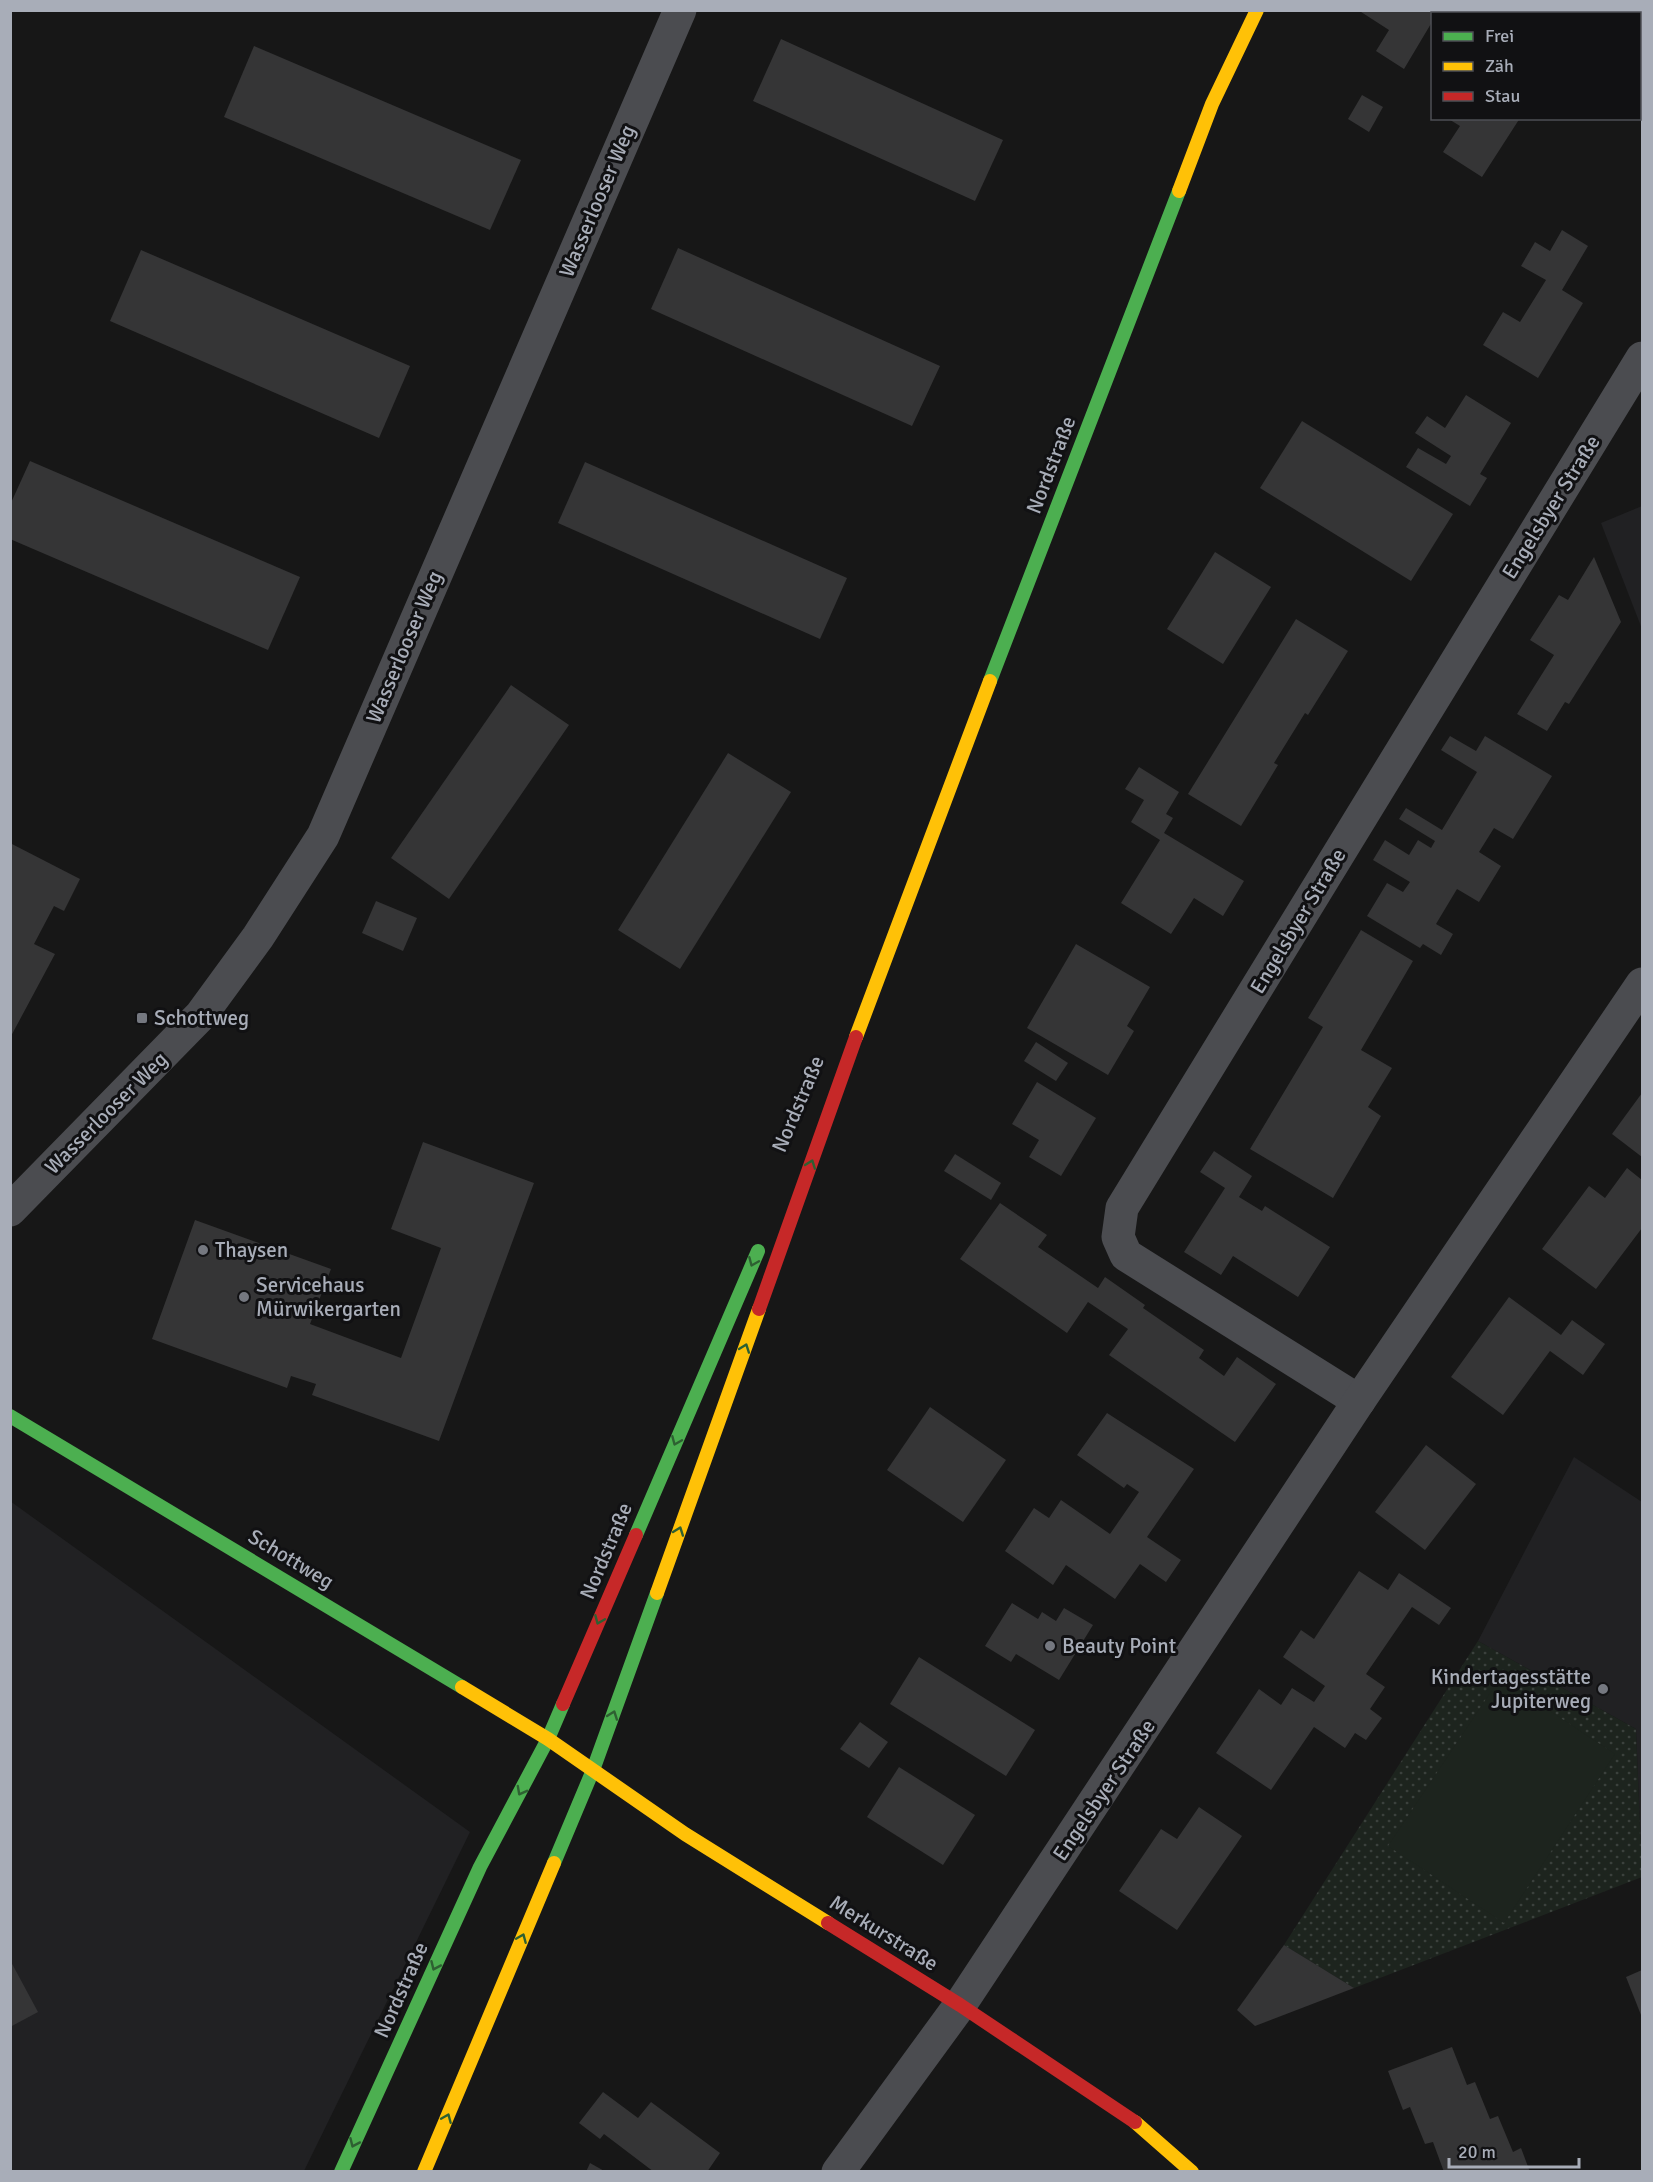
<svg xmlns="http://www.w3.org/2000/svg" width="1653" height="2182" font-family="Signika,sans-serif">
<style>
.built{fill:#212123}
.park{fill:url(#park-dots)}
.pitch{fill:#1d241e}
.building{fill:#353536}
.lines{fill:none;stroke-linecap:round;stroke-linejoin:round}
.street{stroke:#4b4c50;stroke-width:33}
.fast{stroke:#4caf50;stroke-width:14}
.slow{stroke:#ffc107;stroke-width:14}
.jam{stroke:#c62828;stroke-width:14}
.oneway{stroke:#2e6032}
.poi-dot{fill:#757880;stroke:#111113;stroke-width:2}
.labels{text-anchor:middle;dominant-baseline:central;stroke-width:6;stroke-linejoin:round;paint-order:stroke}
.street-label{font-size:21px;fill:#a8adb8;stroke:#111113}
.poi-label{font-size:21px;fill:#a8adb8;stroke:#111113;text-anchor:start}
</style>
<defs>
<pattern id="park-dots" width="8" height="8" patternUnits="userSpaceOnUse" patternTransform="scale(1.5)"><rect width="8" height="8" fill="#1d241e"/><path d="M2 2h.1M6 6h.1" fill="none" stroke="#3b413d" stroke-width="1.8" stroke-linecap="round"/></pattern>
</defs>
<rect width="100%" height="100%" fill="#171717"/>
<g class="built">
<path d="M 1642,506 L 1642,629 L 1601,523 Z"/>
<path d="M 1574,1457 L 1642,1502 L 1642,1873 L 1636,1729 L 1478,1641 Z"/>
<path d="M 10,1501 L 470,1832 L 304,2171 L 11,2171 Z"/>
</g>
<path class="park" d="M 1478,1641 L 1636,1729 L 1642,1877 L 1354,1988 L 1284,1945 Z"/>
<path class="pitch" d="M 1500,1678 L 1615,1754 L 1504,1923 L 1388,1846 Z"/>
<g class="building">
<path d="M 1358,10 L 1440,10 L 1432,14 L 1432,22 L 1404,69 L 1376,51 L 1389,30 Z"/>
<path d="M 1553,10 L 1599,10 L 1600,14 L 1554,14 Z"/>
<path d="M 781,39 L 1003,140 L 975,201 L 753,101 Z"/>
<path d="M 254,46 L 521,160 L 490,230 L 224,117 Z"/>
<path d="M 1362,95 L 1383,107 L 1369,132 L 1348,119 Z"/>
<path d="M 1447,118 L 1520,118 L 1482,177 L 1443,152 L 1460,126 Z"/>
<path d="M 1562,230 L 1588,246 L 1562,290 L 1583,303 L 1538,378 L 1483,345 L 1503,312 L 1520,322 L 1546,280 L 1521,266 L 1535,242 L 1550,251 Z"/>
<path d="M 678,248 L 940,366 L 912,426 L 651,309 Z"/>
<path d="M 141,250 L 410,366 L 379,438 L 110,321 Z"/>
<path d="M 1466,395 L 1511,423 L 1480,474 L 1487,478 L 1470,506 L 1406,467 L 1418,448 L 1446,464 L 1451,456 L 1415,433 L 1427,416 L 1445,428 Z"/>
<path d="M 1302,421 L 1453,514 L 1411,581 L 1260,488 Z"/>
<path d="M 30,461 L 300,577 L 268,650 L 10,539 L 10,505 Z"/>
<path d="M 585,462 L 847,578 L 820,639 L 558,523 Z"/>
<path d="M 1215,552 L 1271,587 L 1223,664 L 1167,629 Z"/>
<path d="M 1594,557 L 1621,622 L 1569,704 L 1565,702 L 1547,731 L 1517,714 L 1554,655 L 1530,640 L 1559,595 L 1568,600 Z"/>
<path d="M 1296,619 L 1348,651 L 1308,715 L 1305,713 L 1274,763 L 1278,765 L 1241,826 L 1188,794 Z"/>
<path d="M 511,685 L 569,725 L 449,899 L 391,858 Z"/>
<path d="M 1450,736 L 1476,751 L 1485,736 L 1552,776 L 1513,839 L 1494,828 L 1479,852 L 1501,866 L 1479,902 L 1457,889 L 1436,924 L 1453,934 L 1441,955 L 1423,944 L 1420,948 L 1367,916 L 1387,883 L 1403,892 L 1410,882 L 1373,860 L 1385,840 L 1409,855 L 1418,840 L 1431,848 L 1435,841 L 1399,819 L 1406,808 L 1442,830 L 1477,772 L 1441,750 Z"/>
<path d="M 728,753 L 791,792 L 680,969 L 618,930 Z"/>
<path d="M 1139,767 L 1179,792 L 1166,814 L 1173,818 L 1164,833 L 1244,881 L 1223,916 L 1194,898 L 1171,934 L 1121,903 L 1160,840 L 1131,822 L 1144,800 L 1125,789 Z"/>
<path d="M 10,843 L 80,879 L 64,911 L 54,906 L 34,944 L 55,954 L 10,1038 Z"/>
<path d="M 376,901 L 417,918 L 403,951 L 362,933 Z"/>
<path d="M 1361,930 L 1413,961 L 1361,1050 L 1392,1068 L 1368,1107 L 1381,1116 L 1333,1198 L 1250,1149 L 1323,1027 L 1308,1018 Z"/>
<path d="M 1076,944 L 1150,987 L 1127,1026 L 1134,1031 L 1108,1075 L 1027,1028 Z"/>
<path d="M 1036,1042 L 1068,1063 L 1056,1081 L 1024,1061 Z"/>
<path d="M 1037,1082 L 1096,1118 L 1061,1176 L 1029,1157 L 1039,1140 L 1012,1124 Z"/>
<path d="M 1642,1093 L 1642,1157 L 1612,1134 Z"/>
<path d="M 423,1142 L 534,1183 L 439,1441 L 312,1395 L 316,1384 L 291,1376 L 287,1388 L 152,1339 L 195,1220 L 331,1269 L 310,1324 L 401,1358 L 441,1248 L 391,1229 Z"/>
<path d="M 1214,1151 L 1252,1176 L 1239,1197 L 1262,1211 L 1265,1206 L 1330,1247 L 1298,1297 L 1233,1256 L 1221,1275 L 1184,1252 L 1225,1188 L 1200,1172 Z"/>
<path d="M 955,1154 L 1001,1183 L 991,1200 L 944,1171 Z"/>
<path d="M 1627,1168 L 1642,1180 L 1642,1228 L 1596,1289 L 1542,1249 L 1589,1186 L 1605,1198 Z"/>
<path d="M 1000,1203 L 1047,1235 L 1038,1247 L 1098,1288 L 1105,1277 L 1145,1305 L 1143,1308 L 1204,1350 L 1199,1358 L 1224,1376 L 1237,1357 L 1276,1384 L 1235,1442 L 1109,1355 L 1128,1329 L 1088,1302 L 1067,1333 L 960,1259 Z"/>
<path d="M 1509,1297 L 1561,1335 L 1572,1320 L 1605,1344 L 1583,1375 L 1550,1351 L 1503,1415 L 1451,1377 Z"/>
<path d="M 930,1407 L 1006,1460 L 963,1522 L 887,1470 Z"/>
<path d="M 1107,1413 L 1194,1469 L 1147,1537 L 1181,1560 L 1166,1582 L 1140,1564 L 1115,1599 L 1066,1565 L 1053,1585 L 1005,1551 L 1034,1508 L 1049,1518 L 1061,1500 L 1110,1534 L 1139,1492 L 1127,1484 L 1124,1488 L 1077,1455 Z"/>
<path d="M 1426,1445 L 1476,1484 L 1425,1550 L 1375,1512 Z"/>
<path d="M 1359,1571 L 1388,1590 L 1399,1573 L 1451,1608 L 1439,1625 L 1412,1607 L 1366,1674 L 1385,1687 L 1370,1709 L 1382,1718 L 1366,1740 L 1355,1733 L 1345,1748 L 1314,1727 L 1271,1790 L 1216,1753 L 1259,1689 L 1281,1705 L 1292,1688 L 1314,1702 L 1325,1686 L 1283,1657 L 1301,1630 L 1314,1639 Z"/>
<path d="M 1012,1603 L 1038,1619 L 1042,1612 L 1056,1621 L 1064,1608 L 1093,1625 L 1059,1680 L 1016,1654 L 1011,1662 L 985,1646 Z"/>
<path d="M 919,1657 L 1035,1730 L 1006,1776 L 890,1704 Z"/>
<path d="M 860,1722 L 888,1742 L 869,1768 L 840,1749 Z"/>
<path d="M 899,1767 L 975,1815 L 943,1865 L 867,1817 Z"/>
<path d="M 1199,1807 L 1242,1836 L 1177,1930 L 1119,1891 L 1161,1829 L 1177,1839 Z"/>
<path d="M 1284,1945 L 1354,1988 L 1255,2026 L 1237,2010 Z"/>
<path d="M 10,1960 L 38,2012 L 10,2027 Z"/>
<path d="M 1642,1970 L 1642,2014 L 1641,2015 L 1626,1977 Z"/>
<path d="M 1452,2047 L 1467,2085 L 1475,2082 L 1490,2119 L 1498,2116 L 1513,2152 L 1521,2148 L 1530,2172 L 1444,2172 L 1433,2142 L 1425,2144 L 1410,2107 L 1403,2110 L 1388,2071 Z"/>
<path d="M 603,2092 L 638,2118 L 651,2102 L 720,2153 L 707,2172 L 654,2172 L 604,2134 L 600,2139 L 579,2123 Z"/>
<path d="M 590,2163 L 606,2172 L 586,2172 Z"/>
</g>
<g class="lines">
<g class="street">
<path d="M 10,1210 L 201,1015 L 258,937 L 323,836 L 680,10"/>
<path d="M 1359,1401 L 1126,1255 L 1118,1237 L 1122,1208 L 1642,358"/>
<path d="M 838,2172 L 960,2005 L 1359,1401 L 1642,984"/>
</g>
<g class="fast">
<path d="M 990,681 L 1179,191"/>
<path d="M 10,1416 L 462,1687"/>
<path d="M 636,1535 L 758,1251"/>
<path d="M 554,1863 L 593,1770 L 657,1593"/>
<path d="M 341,2172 L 480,1867 L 548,1739 L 563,1704"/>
</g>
<g class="slow">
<path d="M 1179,191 L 1212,104 L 1257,10"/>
<path d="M 856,1037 L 990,681"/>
<path d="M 657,1593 L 759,1309"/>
<path d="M 462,1687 L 548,1739 L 685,1834 L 828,1923"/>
<path d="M 1135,2122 L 1192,2172"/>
<path d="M 424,2172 L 554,1863"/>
</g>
<g class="jam">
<path d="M 759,1309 L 856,1037"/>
<path d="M 563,1704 L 636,1535"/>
<path d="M 828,1923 L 960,2005 L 1135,2122"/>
</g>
</g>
<defs><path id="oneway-chevron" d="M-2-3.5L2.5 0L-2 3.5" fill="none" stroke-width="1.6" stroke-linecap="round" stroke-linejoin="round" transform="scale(1.5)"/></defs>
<g class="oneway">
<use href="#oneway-chevron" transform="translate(811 1164) rotate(-70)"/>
<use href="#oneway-chevron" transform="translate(753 1262) rotate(113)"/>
<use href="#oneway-chevron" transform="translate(745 1348) rotate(-70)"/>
<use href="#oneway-chevron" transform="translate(676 1441) rotate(113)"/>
<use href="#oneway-chevron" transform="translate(679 1531) rotate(-70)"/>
<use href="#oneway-chevron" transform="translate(599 1620) rotate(113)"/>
<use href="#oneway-chevron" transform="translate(613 1715) rotate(-70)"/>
<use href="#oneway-chevron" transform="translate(521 1791) rotate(118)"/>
<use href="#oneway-chevron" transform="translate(522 1938) rotate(-67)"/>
<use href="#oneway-chevron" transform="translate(435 1966) rotate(114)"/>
<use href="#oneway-chevron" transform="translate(447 2118) rotate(-67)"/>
<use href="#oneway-chevron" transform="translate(354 2143) rotate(114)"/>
</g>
<g class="poi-dot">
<rect x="136" y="1012" width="12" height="12" rx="3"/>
<circle cx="203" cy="1250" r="6"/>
<circle cx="244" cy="1297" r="6"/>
<circle cx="1050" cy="1646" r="6"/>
<circle cx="1603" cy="1689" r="6"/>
</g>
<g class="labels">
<g class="street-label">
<text transform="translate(597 201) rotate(-67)">Wasserlooser Weg</text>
<text transform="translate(1051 465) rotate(-69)">Nordstraße</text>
<text transform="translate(1551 507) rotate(-58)">Engelsbyer Straße</text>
<text transform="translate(404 647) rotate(-67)">Wasserlooser Weg</text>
<text transform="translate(1298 921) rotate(-59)">Engelsbyer Straße</text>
<text transform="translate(798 1104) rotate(-67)">Nordstraße</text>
<text transform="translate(106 1113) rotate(-45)">Wasserlooser Weg</text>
<text transform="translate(606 1551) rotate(-67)">Nordstraße</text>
<text transform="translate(291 1559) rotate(31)">Schottweg</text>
<text transform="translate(1104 1790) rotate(-56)">Engelsbyer Straße</text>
<text transform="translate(884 1933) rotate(32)">Merkurstraße</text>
<text transform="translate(401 1990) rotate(-66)">Nordstraße</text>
</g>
<g class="poi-label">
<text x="154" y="1018">Schottweg</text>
<text x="215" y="1250">Thaysen</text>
<text x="256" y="1285">Servicehaus<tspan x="256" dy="24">Mürwikergarten</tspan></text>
<text x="1062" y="1646">Beauty Point</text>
<text x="1591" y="1677" text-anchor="end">Kindertagesstätte<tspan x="1591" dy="24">Jupiterweg</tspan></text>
</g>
</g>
<rect width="1653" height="2182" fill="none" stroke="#a8adb8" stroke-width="24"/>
<rect x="1431" y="12" width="210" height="108" fill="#111113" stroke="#4d4f55" stroke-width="1.5"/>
<rect x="1443" y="32" width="30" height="9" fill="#4caf50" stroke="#4d4f55" stroke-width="1.5"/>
<text x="1485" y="42" font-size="18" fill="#a8adb8">Frei</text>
<rect x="1443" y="62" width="30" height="9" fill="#ffc107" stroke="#4d4f55" stroke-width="1.5"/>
<text x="1485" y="72" font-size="18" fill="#a8adb8">Zäh</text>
<rect x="1443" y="92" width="30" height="9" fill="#c62828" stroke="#4d4f55" stroke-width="1.5"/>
<text x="1485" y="102" font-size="18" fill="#a8adb8">Stau</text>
<path d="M1449 2158v9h130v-9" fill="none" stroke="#a8adb8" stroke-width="3"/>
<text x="1458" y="2158" font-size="18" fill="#a8adb8" stroke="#111113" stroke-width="4.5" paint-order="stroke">20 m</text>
</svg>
